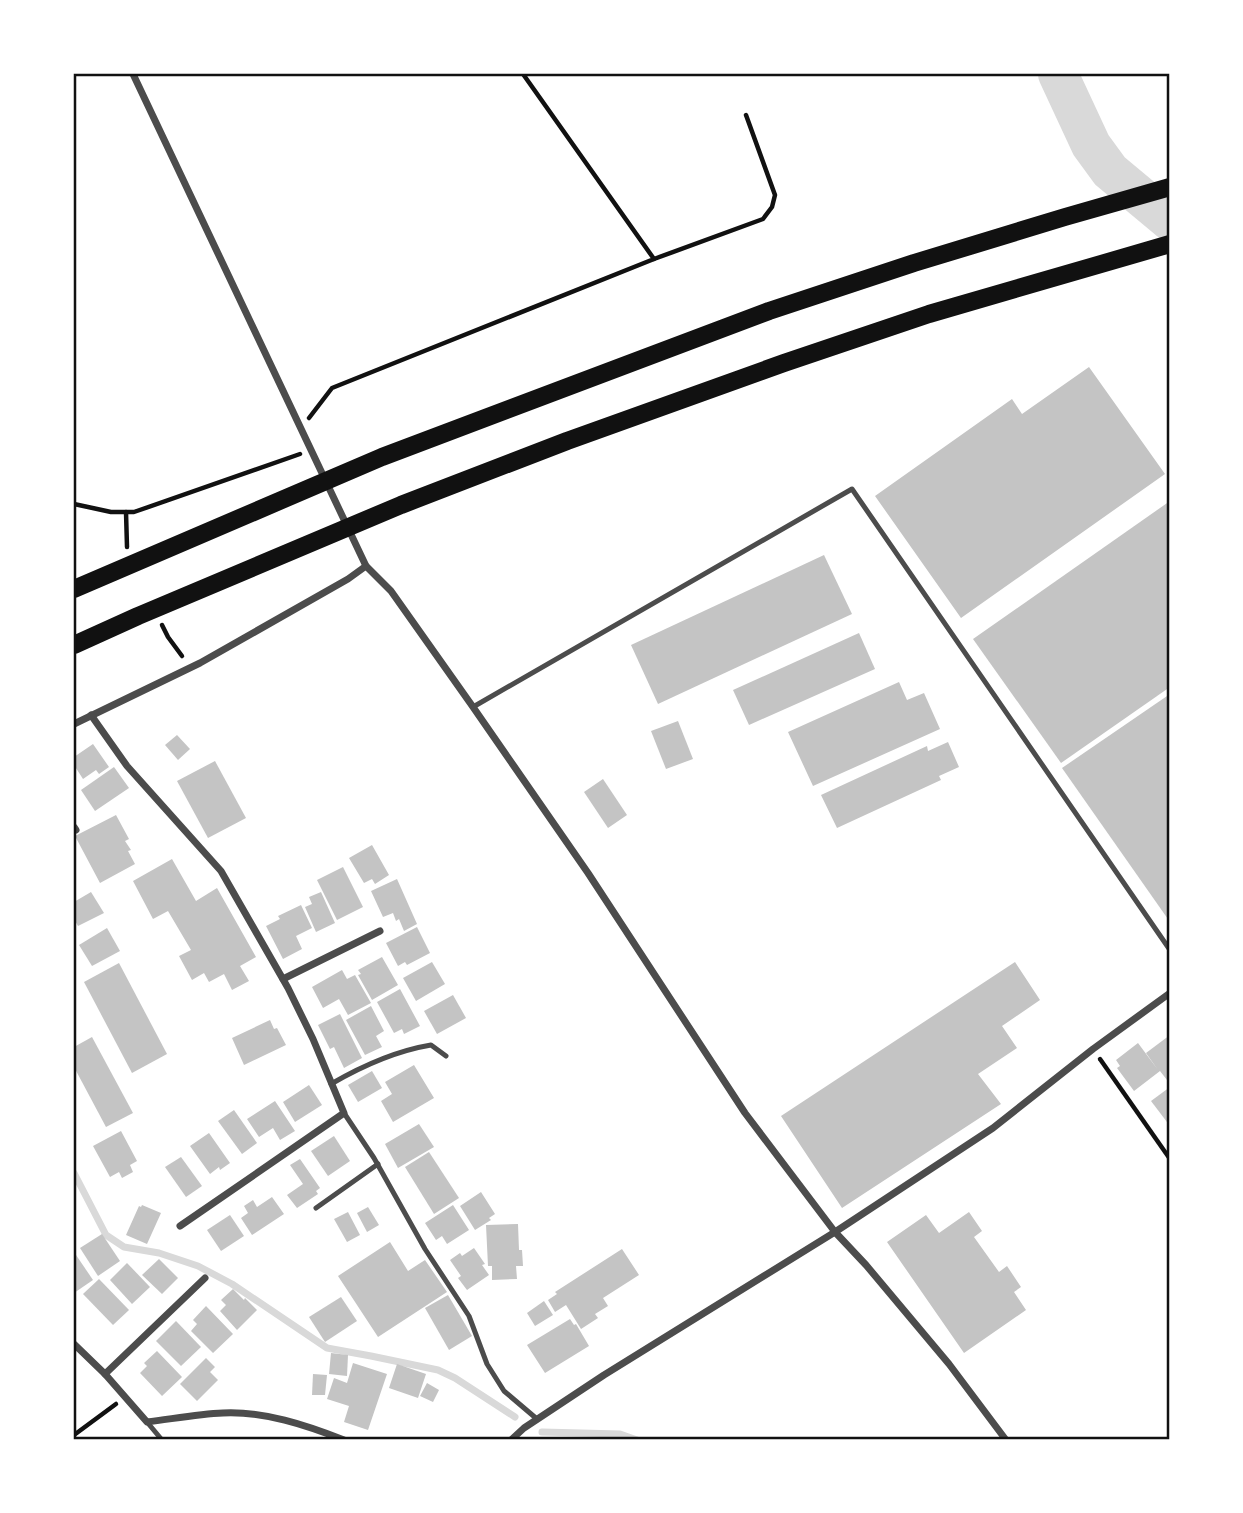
<svg xmlns="http://www.w3.org/2000/svg" width="1243" height="1513" font-family="'Crimson Pro',serif">
<style>
.lines{fill:none;stroke-linecap:round;stroke-linejoin:round}
.stream{stroke:#d9d9d9;stroke-width:7}
.river{stroke:#d9d9d9;stroke-width:40}
.building{fill:#c4c4c4}
.path{stroke:#111;stroke-width:4.5}
.service{stroke:#4c4c4c;stroke-width:5}
.minor{stroke:#4c4c4c;stroke-width:7}
.motorway{stroke:#111;stroke-width:18}
.neatline{fill:none;stroke:#111;stroke-width:2.5}
</style>
<rect width="100%" height="100%" fill="#fff"/>
<g class="lines">
<g class="stream">
<path d="M 74,1173 L 106,1235 L 124,1247 L 159,1253 L 198,1266 L 232,1284 L 327,1348 L 371,1356 L 438,1370 L 455,1378 L 515,1417"/>
<path d="M 542,1432 L 620,1434 L 637,1440"/>
</g>
<path class="river" d="M 1058,74 L 1091,145 L 1110,171 L 1170,221"/>
</g>
<g class="building">
<path d="M 1089,367 L 1165,474 L 961,618 L 875,496 L 1012,399 L 1022,414 Z"/>
<path d="M 1170,501 L 1170,687 L 1061,763 L 973,639 Z"/>
<path d="M 824,555 L 852,614 L 658,704 L 631,645 Z"/>
<path d="M 859,633 L 875,669 L 749,725 L 733,690 Z"/>
<path d="M 899,682 L 907,700 L 924,693 L 940,729 L 813,786 L 788,732 Z"/>
<path d="M 1170,694 L 1170,922 L 1062,768 Z"/>
<path d="M 678,721 L 693,759 L 666,769 L 651,731 Z"/>
<path d="M 177,735 L 190,749 L 178,760 L 165,745 Z"/>
<path d="M 948,742 L 959,767 L 939,776 L 941,780 L 837,828 L 821,795 L 927,746 L 928,751 Z"/>
<path d="M 93,744 L 109,767 L 99,774 L 96,770 L 83,779 L 74,765 L 74,757 Z"/>
<path d="M 215,761 L 246,818 L 208,838 L 177,781 Z"/>
<path d="M 114,767 L 129,788 L 95,811 L 81,790 Z"/>
<path d="M 603,779 L 627,815 L 608,828 L 584,792 Z"/>
<path d="M 116,815 L 129,839 L 125,841 L 131,850 L 128,851 L 135,864 L 100,883 L 75,836 Z"/>
<path d="M 372,845 L 389,875 L 375,884 L 372,879 L 364,883 L 349,858 Z"/>
<path d="M 172,859 L 196,901 L 217,888 L 256,957 L 240,966 L 249,981 L 232,990 L 224,974 L 209,982 L 204,973 L 192,980 L 179,956 L 191,950 L 168,911 L 153,919 L 133,881 Z"/>
<path d="M 343,867 L 363,907 L 337,920 L 317,880 Z"/>
<path d="M 397,879 L 417,924 L 404,931 L 399,919 L 396,921 L 393,913 L 383,917 L 371,891 Z"/>
<path d="M 91,892 L 104,913 L 78,926 L 74,919 L 74,902 Z"/>
<path d="M 321,892 L 335,923 L 316,932 L 305,907 L 312,904 L 309,897 Z"/>
<path d="M 301,905 L 312,928 L 296,936 L 302,949 L 283,959 L 266,926 L 280,919 L 278,916 Z"/>
<path d="M 417,927 L 430,953 L 407,965 L 405,962 L 398,966 L 386,943 Z"/>
<path d="M 107,928 L 120,951 L 92,966 L 79,945 Z"/>
<path d="M 382,957 L 398,985 L 372,1000 L 358,975 L 361,974 L 358,970 Z"/>
<path d="M 432,962 L 445,984 L 416,1001 L 403,978 Z"/>
<path d="M 1015,962 L 1040,1000 L 1002,1026 L 1017,1048 L 978,1074 L 1001,1104 L 842,1208 L 781,1116 Z"/>
<path d="M 119,963 L 167,1054 L 132,1073 L 84,982 Z"/>
<path d="M 342,970 L 347,979 L 355,975 L 371,1003 L 348,1015 L 339,999 L 323,1008 L 312,987 Z"/>
<path d="M 400,989 L 420,1026 L 404,1034 L 402,1029 L 394,1033 L 377,1002 Z"/>
<path d="M 453,995 L 466,1018 L 437,1034 L 424,1011 Z"/>
<path d="M 371,1006 L 384,1031 L 376,1036 L 382,1047 L 365,1055 L 346,1020 Z"/>
<path d="M 340,1014 L 362,1058 L 344,1068 L 334,1047 L 330,1049 L 318,1025 Z"/>
<path d="M 270,1020 L 274,1029 L 277,1028 L 286,1045 L 244,1065 L 232,1038 Z"/>
<path d="M 1170,1035 L 1170,1077 L 1167,1080 L 1160,1071 L 1134,1091 L 1117,1068 L 1120,1066 L 1116,1060 L 1138,1043 L 1158,1070 L 1146,1053 Z"/>
<path d="M 92,1037 L 133,1113 L 106,1127 L 74,1067 L 74,1047 Z"/>
<path d="M 414,1065 L 434,1098 L 393,1122 L 381,1101 L 392,1094 L 385,1082 Z"/>
<path d="M 372,1071 L 382,1088 L 358,1102 L 348,1085 Z"/>
<path d="M 309,1085 L 322,1105 L 295,1122 L 283,1102 Z"/>
<path d="M 1170,1087 L 1170,1126 L 1151,1101 Z"/>
<path d="M 275,1101 L 295,1131 L 280,1140 L 273,1128 L 259,1137 L 247,1119 Z"/>
<path d="M 234,1110 L 257,1143 L 242,1154 L 218,1121 Z"/>
<path d="M 419,1124 L 434,1147 L 398,1168 L 385,1144 Z"/>
<path d="M 121,1131 L 137,1161 L 130,1165 L 133,1172 L 122,1178 L 119,1172 L 110,1177 L 93,1146 Z"/>
<path d="M 209,1133 L 230,1163 L 220,1170 L 219,1167 L 210,1174 L 190,1146 Z"/>
<path d="M 334,1136 L 350,1161 L 328,1176 L 311,1151 Z"/>
<path d="M 429,1152 L 459,1198 L 434,1214 L 405,1167 Z"/>
<path d="M 181,1157 L 202,1186 L 186,1197 L 165,1167 Z"/>
<path d="M 300,1159 L 320,1188 L 316,1191 L 318,1194 L 297,1208 L 287,1195 L 303,1184 L 290,1165 Z"/>
<path d="M 481,1192 L 495,1214 L 489,1218 L 491,1220 L 475,1230 L 460,1206 Z"/>
<path d="M 272,1197 L 284,1214 L 252,1235 L 241,1218 L 248,1213 L 244,1206 L 253,1200 L 257,1207 Z"/>
<path d="M 142,1205 L 161,1213 L 147,1244 L 126,1235 L 139,1206 L 141,1207 Z"/>
<path d="M 453,1205 L 469,1230 L 447,1244 L 442,1236 L 436,1240 L 425,1223 Z"/>
<path d="M 368,1207 L 379,1225 L 367,1232 L 357,1213 Z"/>
<path d="M 348,1212 L 360,1235 L 347,1242 L 334,1219 Z"/>
<path d="M 969,1212 L 982,1231 L 974,1237 L 999,1272 L 1007,1266 L 1021,1287 L 1014,1292 L 1026,1310 L 964,1353 L 887,1242 L 926,1215 L 939,1233 Z"/>
<path d="M 230,1215 L 244,1236 L 221,1251 L 207,1230 Z"/>
<path d="M 518,1224 L 519,1250 L 522,1250 L 523,1266 L 516,1266 L 517,1279 L 492,1280 L 492,1266 L 488,1266 L 486,1225 Z"/>
<path d="M 102,1234 L 120,1261 L 98,1276 L 80,1248 Z"/>
<path d="M 390,1242 L 408,1271 L 425,1260 L 447,1292 L 378,1337 L 338,1276 Z"/>
<path d="M 474,1248 L 485,1264 L 482,1265 L 489,1275 L 467,1290 L 458,1278 L 461,1276 L 450,1260 L 460,1253 L 462,1256 Z"/>
<path d="M 622,1249 L 639,1275 L 603,1298 L 608,1306 L 595,1314 L 598,1318 L 581,1329 L 566,1305 L 555,1312 L 548,1300 L 557,1294 L 555,1292 Z"/>
<path d="M 74,1252 L 93,1280 L 74,1293 Z"/>
<path d="M 159,1259 L 178,1278 L 162,1294 L 142,1275 Z"/>
<path d="M 127,1263 L 150,1287 L 132,1304 L 110,1280 Z"/>
<path d="M 99,1279 L 129,1310 L 113,1325 L 83,1294 Z"/>
<path d="M 233,1289 L 244,1300 L 245,1298 L 257,1310 L 237,1330 L 220,1311 L 226,1305 L 221,1300 Z"/>
<path d="M 448,1295 L 472,1336 L 449,1350 L 425,1308 Z"/>
<path d="M 341,1297 L 357,1321 L 325,1342 L 309,1317 Z"/>
<path d="M 544,1301 L 553,1315 L 535,1326 L 527,1313 Z"/>
<path d="M 206,1306 L 233,1334 L 213,1353 L 191,1331 L 197,1324 L 193,1320 Z"/>
<path d="M 570,1319 L 574,1325 L 576,1324 L 589,1346 L 545,1373 L 527,1345 Z"/>
<path d="M 176,1321 L 201,1347 L 181,1366 L 156,1341 Z"/>
<path d="M 157,1351 L 182,1377 L 162,1396 L 140,1373 L 147,1366 L 144,1363 Z"/>
<path d="M 331,1353 L 348,1355 L 347,1376 L 329,1374 Z"/>
<path d="M 206,1358 L 215,1367 L 210,1372 L 218,1380 L 197,1401 L 180,1384 Z"/>
<path d="M 353,1363 L 387,1374 L 368,1430 L 344,1422 L 349,1406 L 327,1399 L 334,1378 L 347,1383 Z"/>
<path d="M 397,1364 L 426,1374 L 418,1398 L 389,1388 Z"/>
<path d="M 313,1374 L 327,1375 L 325,1395 L 312,1395 Z"/>
<path d="M 427,1383 L 439,1390 L 433,1402 L 420,1396 Z"/>
</g>
<g class="lines">
<g class="path">
<path d="M 654,259 L 763,219 L 772,207 L 775,195 L 746,115"/>
<path d="M 309,418 L 332,388 L 654,259 L 523,74"/>
<path d="M 74,504 L 111,512 L 134,512 L 300,454"/>
<path d="M 126,512 L 127,547"/>
<path d="M 162,625 L 168,637 L 182,656"/>
<path d="M 1100,1059 L 1170,1159"/>
<path d="M 74,1435 L 116,1404"/>
</g>
<g class="service">
<path d="M 473,707 L 852,489 L 1170,950"/>
<path d="M 331,1084 C 362,1066 395,1051 431,1045 L 446,1056"/>
<path d="M 344,1113 L 374,1158 L 425,1249 L 469,1316 L 487,1364 L 504,1391 L 537,1419"/>
<path d="M 316,1208 L 378,1164"/>
<path d="M 147,1422 L 162,1440"/>
</g>
<g class="minor">
<path d="M 133,74 L 366,566 L 391,591 L 473,707 L 588,873 L 745,1113 L 835,1232 L 866,1265 L 949,1364 L 1006,1440"/>
<path d="M 91,715 L 127,766 L 221,871 L 288,988 L 313,1039 L 344,1113 L 180,1226"/>
<path d="M 74,724 L 200,663 L 348,579 L 366,566"/>
<path d="M 74,827 L 76,830"/>
<path d="M 283,979 L 380,931"/>
<path d="M 74,1344 L 105,1374 L 147,1422 C 172,1419 198,1414 223,1413 C 264,1411 306,1425 344,1440"/>
<path d="M 105,1374 L 205,1278"/>
<path d="M 511,1440 L 524,1428 L 604,1375 L 835,1232 L 993,1128 L 1093,1049 L 1170,993"/>
</g>
<g class="motorway">
<path d="M 74,589 L 382,457 L 769,311 L 914,263 L 1065,217 L 1170,187"/>
<path d="M 74,645 L 138,616 L 401,505 L 567,441 L 784,363 L 929,314 L 1170,244"/>
</g>
</g>
<rect width="1243" height="1513" fill="none" stroke="#ffffff" stroke-width="150"/>
<rect x="75" y="75" width="1093" height="1363" class="neatline"/>
</svg>
